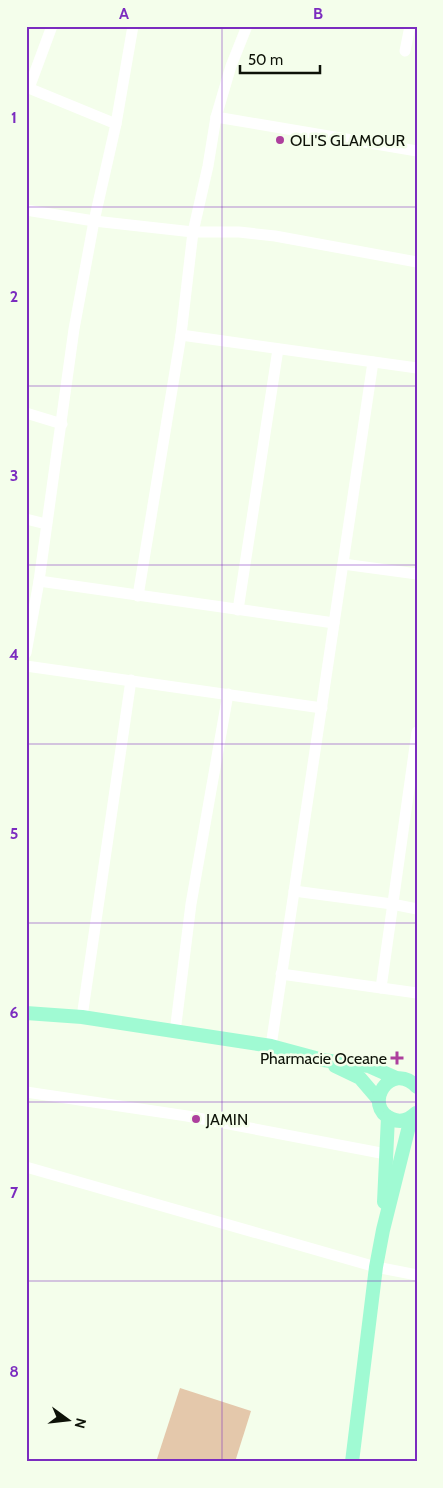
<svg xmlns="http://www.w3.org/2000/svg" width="443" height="1488" font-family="Cabin,sans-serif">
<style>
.garden{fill:#e4c8ab}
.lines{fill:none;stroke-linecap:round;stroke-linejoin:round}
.minor{stroke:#fff;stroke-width:11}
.major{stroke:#a0fad3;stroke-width:14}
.grid{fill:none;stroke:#7b2cbf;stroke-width:1;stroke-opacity:0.55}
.poi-dot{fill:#ad3f9d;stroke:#f4feeb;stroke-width:2}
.labels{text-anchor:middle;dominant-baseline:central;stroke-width:5;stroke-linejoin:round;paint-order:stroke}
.poi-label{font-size:16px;fill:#0d1208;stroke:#f4feeb;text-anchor:start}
.neatline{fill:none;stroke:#7b2cbf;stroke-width:2}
.grid-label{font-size:16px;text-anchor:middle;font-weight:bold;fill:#7b2cbf}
</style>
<rect width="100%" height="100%" fill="#f4feeb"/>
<path class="garden" d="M 180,1388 L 251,1411 L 235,1462 L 156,1462 Z"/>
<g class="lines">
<g class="minor">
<path d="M 405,51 L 410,26"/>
<path d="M 26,87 L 116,124"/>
<path d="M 29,88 L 52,26"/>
<path d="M 216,117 L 417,151"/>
<path d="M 26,210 L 94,221 L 193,232 L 239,232 L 275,236 L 417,262"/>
<path d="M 181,335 L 417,368"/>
<path d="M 26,413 L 62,424"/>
<path d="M 26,519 L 46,524"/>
<path d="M 343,564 L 417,574"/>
<path d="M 39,581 L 334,623"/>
<path d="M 138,596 L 181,335 L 193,232 L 208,166 L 216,117 L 231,66 L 247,26"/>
<path d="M 238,610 L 278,349"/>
<path d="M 26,653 L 39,581 L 74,329 L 94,221 L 116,124 L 133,26"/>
<path d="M 26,666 L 322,708"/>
<path d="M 294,891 L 392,904 L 417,909"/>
<path d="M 281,974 L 417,993"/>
<path d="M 381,988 L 417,732"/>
<path d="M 82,1017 L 131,680"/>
<path d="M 175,1032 L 191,904 L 228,694"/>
<path d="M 271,1046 L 373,362"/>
<path d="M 26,1092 L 187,1116 L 386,1154"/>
<path d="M 26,1167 L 376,1267 L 417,1275"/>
</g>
<g class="major">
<path d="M 26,1013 L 82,1017 L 271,1046 L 323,1060 L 369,1066 L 396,1078"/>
<path d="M 335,1066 L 360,1078 L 378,1099"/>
<path d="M 416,1113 C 409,1120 401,1123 392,1119 C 361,1106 391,1059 417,1087"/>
<path d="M 384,1202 L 388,1117"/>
<path d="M 352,1462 L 376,1267 L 383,1230 L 411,1118"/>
</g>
</g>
<path class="grid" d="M 222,26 L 222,1462M 26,207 L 417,207M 26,386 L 417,386M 26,565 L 417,565M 26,744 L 417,744M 26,923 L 417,923M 26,1102 L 417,1102M 26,1281 L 417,1281"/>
<g class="poi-dot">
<circle cx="280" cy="140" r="5"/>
<path d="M394.5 1050.5h5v5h5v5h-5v5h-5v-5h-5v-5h5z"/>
<circle cx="196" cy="1119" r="5"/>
</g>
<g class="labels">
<g class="poi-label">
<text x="290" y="140">OLI'S GLAMOUR</text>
<text x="387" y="1058" text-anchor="end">Pharmacie Oceane</text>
<text x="206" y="1119">JAMIN</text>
</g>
</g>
<rect width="443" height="1488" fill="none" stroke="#f4feeb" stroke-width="55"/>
<g transform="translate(68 1420) rotate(105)" stroke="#f4feeb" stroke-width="4" paint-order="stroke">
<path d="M0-4L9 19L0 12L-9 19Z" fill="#0d1208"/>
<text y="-8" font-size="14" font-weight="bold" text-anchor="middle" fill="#0d1208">N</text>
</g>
<path d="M240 65v8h80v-8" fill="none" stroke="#0d1208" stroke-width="2.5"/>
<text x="248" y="65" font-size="15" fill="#0d1208" stroke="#f4feeb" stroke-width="4" paint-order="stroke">50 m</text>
<rect x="28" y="28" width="388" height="1432" class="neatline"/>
<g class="grid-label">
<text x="124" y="19">A</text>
<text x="318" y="19">B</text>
<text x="14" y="123">1</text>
<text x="14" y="302">2</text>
<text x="14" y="481">3</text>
<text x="14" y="660">4</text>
<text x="14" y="839">5</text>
<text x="14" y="1018">6</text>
<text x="14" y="1198">7</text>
<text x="14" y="1377">8</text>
</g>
</svg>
